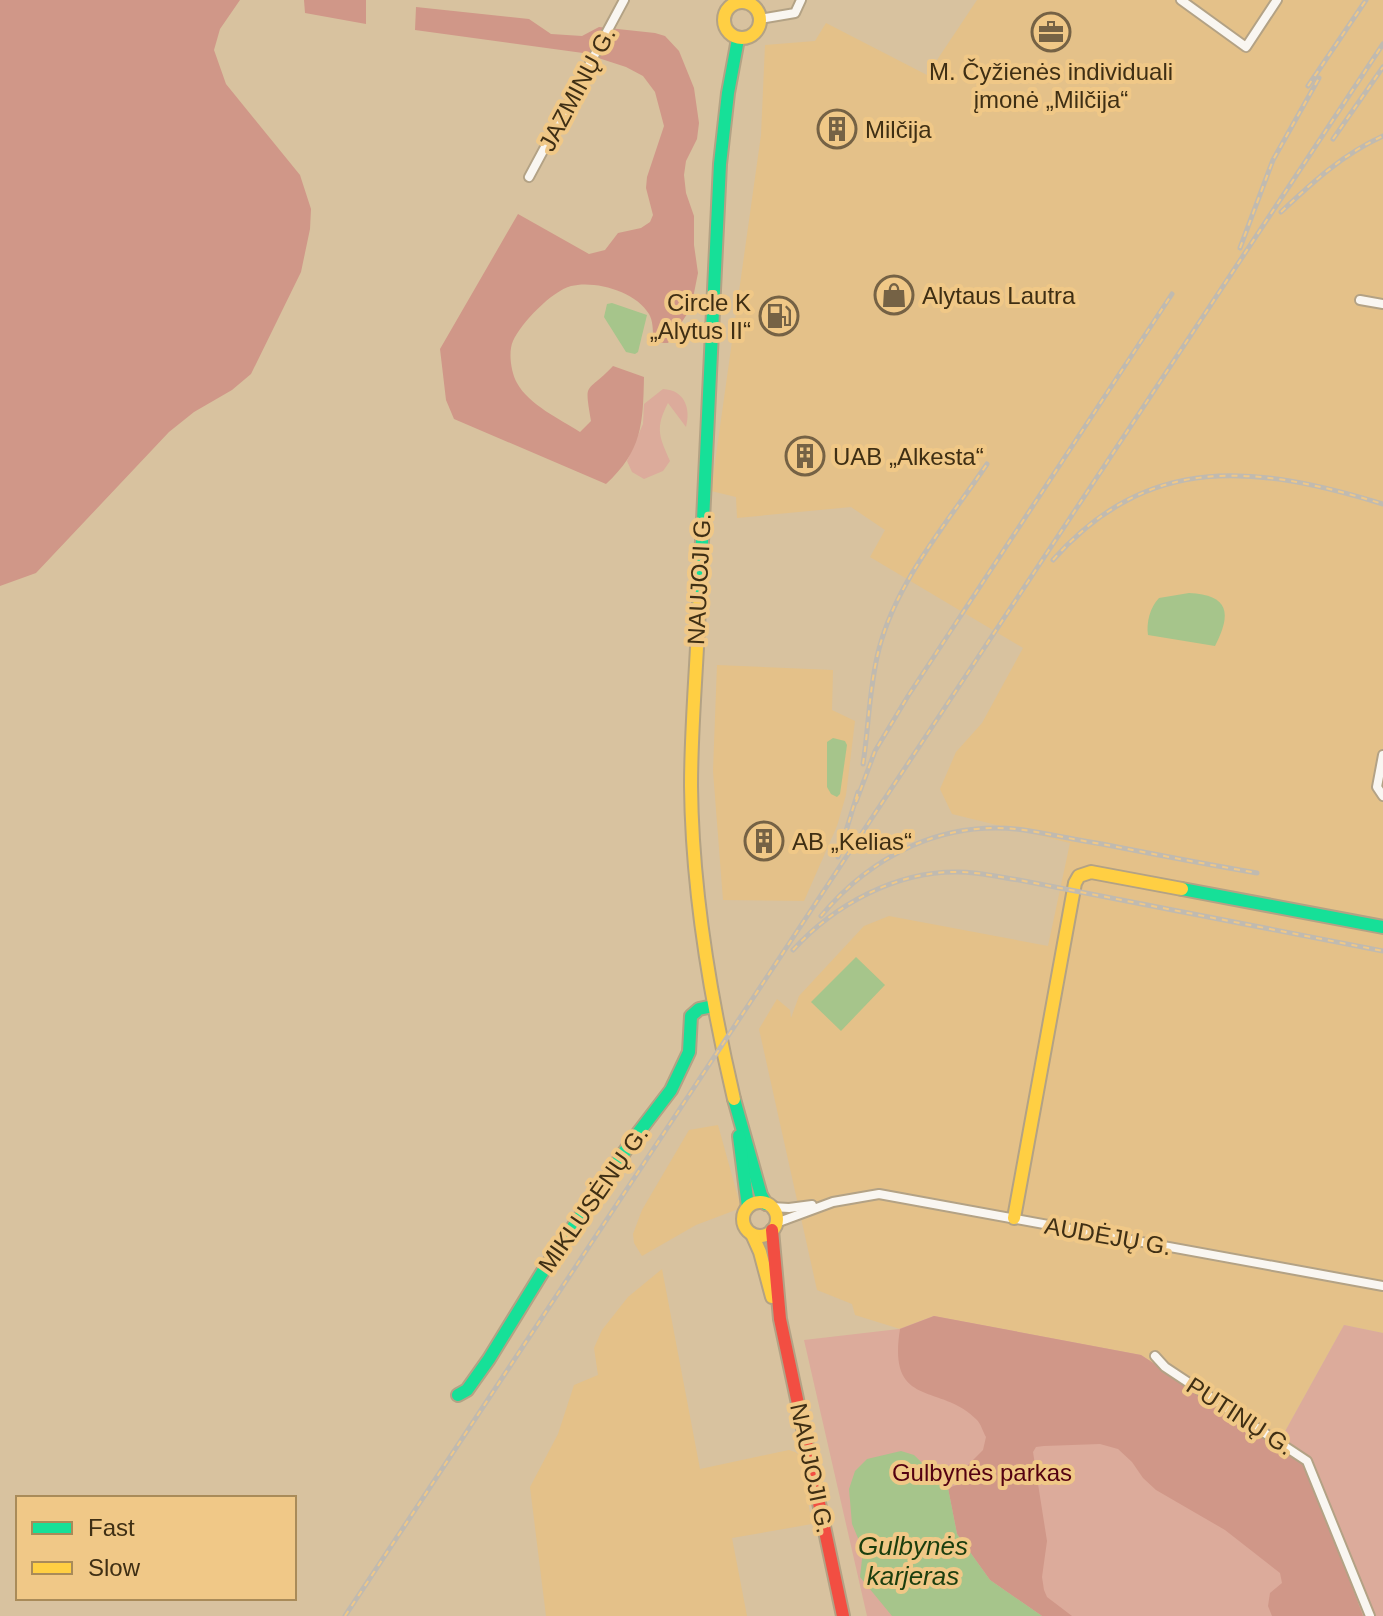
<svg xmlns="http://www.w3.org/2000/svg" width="1383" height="1616" font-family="Arial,sans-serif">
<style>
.built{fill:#e4c189}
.green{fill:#dcab9b}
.forest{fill:#d09788}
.water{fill:#a6c58b}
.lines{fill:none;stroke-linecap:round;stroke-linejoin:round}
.street-casing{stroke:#b3a285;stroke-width:12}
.fast-casing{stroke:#b3a285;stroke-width:16}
.slow-casing{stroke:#b3a285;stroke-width:16}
.jam-casing{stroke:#b3a285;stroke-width:16}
.street{stroke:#f9f6f1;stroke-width:8}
.fast{stroke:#16e098;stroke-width:12}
.slow{stroke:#ffcf43;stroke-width:12}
.jam{stroke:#f24e42;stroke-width:12}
.rail-casing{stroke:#c0bab0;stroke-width:5}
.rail{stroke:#f0c887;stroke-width:2;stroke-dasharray:6;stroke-linecap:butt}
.labels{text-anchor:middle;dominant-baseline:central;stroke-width:8;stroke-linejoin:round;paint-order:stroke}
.poi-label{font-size:24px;fill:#3f2f14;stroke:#f0c887;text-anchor:start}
.street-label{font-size:24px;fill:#3f2f14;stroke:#f0c887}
.park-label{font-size:24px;fill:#530111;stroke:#f0c887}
.water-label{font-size:26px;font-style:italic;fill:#1a3d0e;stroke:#f0c887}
</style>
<rect width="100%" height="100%" fill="#d8c29f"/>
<g class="built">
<path d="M 977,0 L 1383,0 L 1383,1333 L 1344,1325 L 1278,1444 L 934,1316 L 900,1329 L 855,1315 L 852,1304 L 817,1290 L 759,1029 L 777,999 L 790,1010 L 791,1018 L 799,996 L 864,926 L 889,916 L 1048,946 L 1070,843 L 952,814 L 940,789 L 956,752 L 982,723 L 1023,648 L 870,557 L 885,530 L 851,507 L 737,518 L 736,497 L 711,491 L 761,135 L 765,45 L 815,41 L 826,23 L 927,75 Z"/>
<path d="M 717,665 L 833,670 L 832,710 L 855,721 L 846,795 L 837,826 L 804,901 L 723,900 L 713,771 Z"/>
<path d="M 718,1125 L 741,1208 L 696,1225 L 642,1256 L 634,1243 L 633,1234 L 642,1210 L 689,1130 Z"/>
<path d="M 662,1269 L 700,1469 L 789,1450 L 795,1452 L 800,1455 L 812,1524 L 732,1538 L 747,1616 L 546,1616 L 530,1487 L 558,1434 L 574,1385 L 598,1375 L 594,1348 L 602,1330 L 628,1297 Z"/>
</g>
<g class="green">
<path d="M 663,389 C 685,390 691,409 686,427 L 668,403 C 655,428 659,436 670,461 L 663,471 L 644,479 L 632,472 L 627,461 L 643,424 L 644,404 Z"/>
<path d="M 934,1316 L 1141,1355 L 1278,1444 L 1344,1325 L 1383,1333 L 1383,1616 L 867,1616 L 804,1340 L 899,1329 Z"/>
</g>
<g class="forest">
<path d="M 0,0 L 240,0 L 220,29 L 214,50 L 226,84 L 300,175 L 311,209 L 310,229 L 301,272 L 251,374 L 232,390 L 194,412 L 169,432 L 36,573 L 0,586 Z"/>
<path d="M 304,0 L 366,0 L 366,24 L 305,13 Z"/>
<path d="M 416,7 L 529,19 L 551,34 L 582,36 L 599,27 L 655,33 L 665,36 L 679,51 L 694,88 L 699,123 L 697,139 L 686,161 L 684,175 L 686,193 L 694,216 L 694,245 L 698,273 L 691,308 L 668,343 L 659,343 L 653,338 C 653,330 653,321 649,314 C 636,291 594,280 571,286 C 552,291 521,323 513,341 C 508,352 511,372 517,383 C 529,405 560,419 580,432 L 591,421 C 584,379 586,395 613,366 L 644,377 C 643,424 642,451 606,484 L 454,419 L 446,400 L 440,349 L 518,214 L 589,254 L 605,250 L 618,233 L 641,228 L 650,222 L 653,215 L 646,188 L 647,177 L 664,126 L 655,92 L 643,76 L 626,67 L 583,53 L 415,30 Z"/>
<path d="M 934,1316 L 1141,1355 L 1306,1462 L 1363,1616 L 1272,1616 L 1268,1606 L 1270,1593 L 1282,1583 L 1280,1573 L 1225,1530 L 1156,1490 L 1143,1478 L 1132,1462 L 1118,1449 L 1100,1444 L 1044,1446 L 1036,1447 L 1033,1452 L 1047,1541 L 1042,1577 L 1044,1590 L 1047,1597 L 1072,1616 L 1042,1616 L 990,1580 L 957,1534 L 948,1488 L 960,1484 L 967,1466 L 983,1450 L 986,1437 C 983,1432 981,1424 977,1420 C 941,1382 887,1410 900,1329 Z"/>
</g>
<g class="water">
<path d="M 612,303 L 647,315 L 638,352 L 635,354 L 626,352 L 604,317 L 607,304 Z"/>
<path d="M 1189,593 C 1229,595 1232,613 1215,646 L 1148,635 C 1146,623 1150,607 1159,598 Z"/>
<path d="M 833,738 L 845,741 L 847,745 L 840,794 L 837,797 L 831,794 L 827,787 L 827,742 Z"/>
<path d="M 856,957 L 885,985 L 841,1031 L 811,1002 Z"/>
<path d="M 901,1451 L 914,1455 L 948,1488 L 957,1534 L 990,1580 L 1042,1616 L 892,1616 L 860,1577 L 863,1550 L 852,1524 L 849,1489 L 855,1471 L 867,1459 Z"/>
</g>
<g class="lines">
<defs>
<g id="street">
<path d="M 1181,0 L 1246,47 L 1277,0"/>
<path d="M 760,19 L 795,13 L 801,0"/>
<path d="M 529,177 L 624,0"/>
<path d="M 1360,300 L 1383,304"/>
<path d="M 1383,755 L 1377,787 L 1383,796"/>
<path d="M 771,1207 L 789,1208 L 812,1205"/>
<path d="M 776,1223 L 833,1202 L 879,1194 L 1383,1286"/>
<path d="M 1155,1356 L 1165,1367 L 1307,1461 L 1370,1616"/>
</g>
<g id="fast">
<path d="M 699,604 L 720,164 L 728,93 L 738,39"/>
<path d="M 1182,889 L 1383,927"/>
<path d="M 734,1099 L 761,1195 L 766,1204"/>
<path d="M 739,1136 L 748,1207"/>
<path d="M 458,1395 L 467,1390 L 489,1359 L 545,1268 L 632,1141 L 671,1090 L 689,1052 L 691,1016 L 699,1009 L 713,1006"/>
</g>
<g id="slow">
<circle cx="742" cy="20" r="18"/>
<path d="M 699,604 C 697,665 691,726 691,786 C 692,891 710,997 734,1099"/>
<circle cx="760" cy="1219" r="17"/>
<path d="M 1014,1218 L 1075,883 L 1079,876 L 1091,872 L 1182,889"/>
<path d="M 752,1234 L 760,1252 L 772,1297"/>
</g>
<path id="jam" d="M 772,1230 L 780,1319 L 843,1616"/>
</defs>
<use href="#street" class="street-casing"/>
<use href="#fast" class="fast-casing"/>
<use href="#slow" class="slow-casing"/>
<use href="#jam" class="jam-casing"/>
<use href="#street" class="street"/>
<use href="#fast" class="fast"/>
<use href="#slow" class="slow"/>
<use href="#jam" class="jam"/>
<defs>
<g id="rail">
<path d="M 1308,86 L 1366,0"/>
<path d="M 1333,139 L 1383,67"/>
<path d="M 1281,212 C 1313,182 1343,154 1383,136"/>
<path d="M 1240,248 L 1273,160 L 1319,78"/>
<path d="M 1053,560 C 1149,452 1256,465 1383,504"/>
<path d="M 863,764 C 869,725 869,687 879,649 C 897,580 948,522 987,464"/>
<path d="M 856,802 L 875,751 L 908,696 L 1172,294"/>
<path d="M 838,857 L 858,792"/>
<path d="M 821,916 C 872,855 944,819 1024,830 C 1050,834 1076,840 1102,844 C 1153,854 1205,864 1257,873"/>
<path d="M 793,950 C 834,905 896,871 958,872 C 979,872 999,877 1019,880 L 1383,951"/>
<path d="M 345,1616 L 1383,44"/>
</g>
</defs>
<use href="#rail" class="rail-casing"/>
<use href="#rail" class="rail"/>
</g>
<defs>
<symbol id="office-ring" viewBox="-11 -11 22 22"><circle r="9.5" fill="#f0c887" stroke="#756245" stroke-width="1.5"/><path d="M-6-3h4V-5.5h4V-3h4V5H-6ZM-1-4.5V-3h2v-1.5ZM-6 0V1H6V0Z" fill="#756245"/></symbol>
<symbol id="building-ring" viewBox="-11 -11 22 22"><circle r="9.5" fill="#f0c887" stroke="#756245" stroke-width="1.5"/><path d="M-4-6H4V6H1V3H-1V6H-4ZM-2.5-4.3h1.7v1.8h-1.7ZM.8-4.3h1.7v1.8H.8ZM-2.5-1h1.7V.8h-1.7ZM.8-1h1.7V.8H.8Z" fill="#756245"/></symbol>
<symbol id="shop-ring" viewBox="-11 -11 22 22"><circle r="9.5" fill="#f0c887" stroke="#756245" stroke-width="1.5"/><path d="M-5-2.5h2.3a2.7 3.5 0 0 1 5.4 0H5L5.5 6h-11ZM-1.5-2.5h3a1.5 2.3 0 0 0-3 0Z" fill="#756245"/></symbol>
<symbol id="fuel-ring" viewBox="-11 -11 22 22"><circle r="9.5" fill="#f0c887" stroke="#756245" stroke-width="1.5"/><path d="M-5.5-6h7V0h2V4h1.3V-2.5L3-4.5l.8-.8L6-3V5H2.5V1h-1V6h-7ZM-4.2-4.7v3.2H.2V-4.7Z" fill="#756245"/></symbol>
</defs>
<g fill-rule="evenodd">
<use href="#office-ring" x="1029" y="10" width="44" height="44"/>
<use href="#building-ring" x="815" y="107" width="44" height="44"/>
<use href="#shop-ring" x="872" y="273" width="44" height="44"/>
<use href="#fuel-ring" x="757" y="294" width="44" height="44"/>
<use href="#building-ring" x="783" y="434" width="44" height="44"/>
<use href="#building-ring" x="742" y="819" width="44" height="44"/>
</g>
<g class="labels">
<g class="poi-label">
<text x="1051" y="71" text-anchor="middle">M. Čyžienės individuali<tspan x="1051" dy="28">įmonė „Milčija“</tspan></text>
<text x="865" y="129">Milčija</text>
<text x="922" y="295">Alytaus Lautra</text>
<text x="751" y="302" text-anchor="end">Circle K<tspan x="751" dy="28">„Alytus II“</tspan></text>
<text x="833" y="456">UAB „Alkesta“</text>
<text x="792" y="841">AB „Kelias“</text>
</g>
<g class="street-label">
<text transform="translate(577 89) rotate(-62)">JAZMINŲ G.</text>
<text transform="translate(699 579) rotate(-87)">NAUJOJI G.</text>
<text transform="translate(593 1199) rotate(-55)">MIKLUSĖNŲ G.</text>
<text transform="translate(1108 1236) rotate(10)">AUDĖJŲ G.</text>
<text transform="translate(1240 1416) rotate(33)">PUTINŲ G.</text>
<text transform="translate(812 1468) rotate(78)">NAUJOJI G.</text>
</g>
<g class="park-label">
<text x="982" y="1472">Gulbynės parkas</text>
</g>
<g class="water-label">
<text x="913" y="1546">Gulbynės<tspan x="913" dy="30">karjeras</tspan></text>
</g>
</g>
<rect x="16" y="1496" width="280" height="104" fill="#f0c887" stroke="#a98b59" stroke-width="2"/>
<rect x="32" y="1522" width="40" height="12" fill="#16e098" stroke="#a98b59" stroke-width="2"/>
<text x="88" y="1536" font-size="24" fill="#3f2f14">Fast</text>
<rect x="32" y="1562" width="40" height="12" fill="#ffcf43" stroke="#a98b59" stroke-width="2"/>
<text x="88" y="1576" font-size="24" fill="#3f2f14">Slow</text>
</svg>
